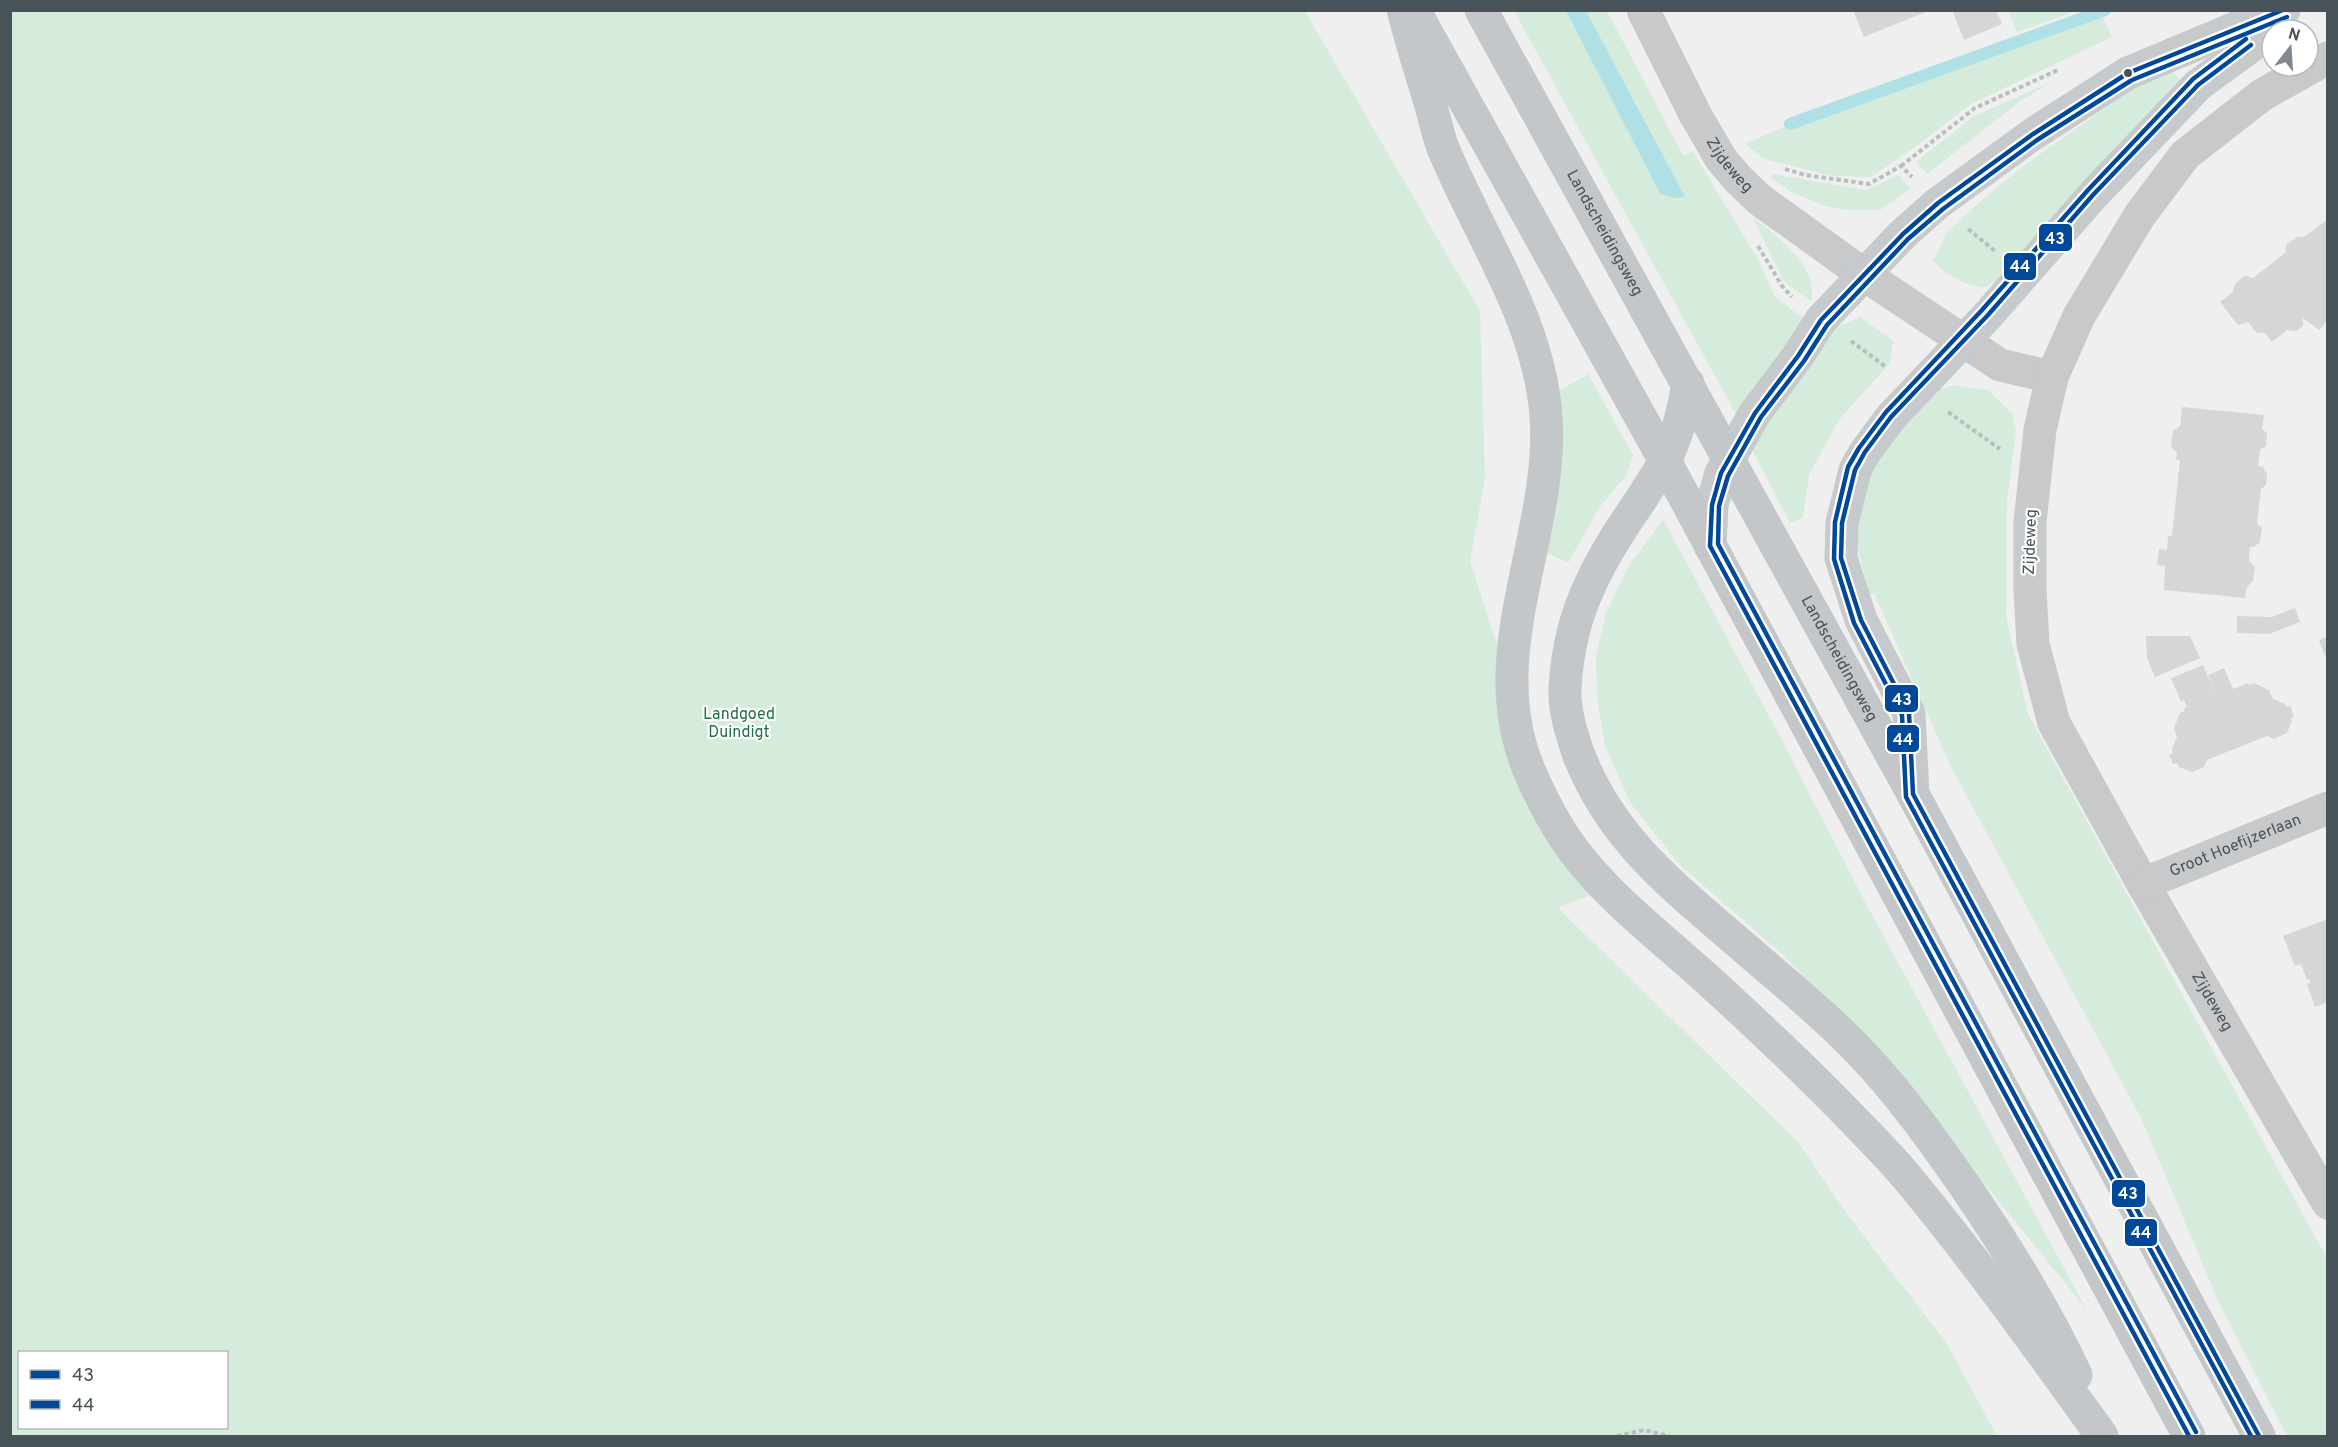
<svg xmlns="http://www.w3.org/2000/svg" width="2338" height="1447" font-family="Overpass,sans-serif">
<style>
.green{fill:#d5ecdc;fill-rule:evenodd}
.water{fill:#aee0e5}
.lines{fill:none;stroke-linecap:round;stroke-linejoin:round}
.stream{stroke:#aee0e5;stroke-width:12}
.building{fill:#d5d6d8}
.path{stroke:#b7c0bd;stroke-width:4;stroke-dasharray:4.5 3;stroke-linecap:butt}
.street{stroke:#c7c9ca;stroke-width:33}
.secondary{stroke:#c7cacc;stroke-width:33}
.primary{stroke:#c4c7ca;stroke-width:33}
.bus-1-casing{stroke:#fff;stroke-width:9}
.bus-2-casing{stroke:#fff;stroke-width:9}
.bus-1{stroke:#004899;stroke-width:4.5}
.bus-2{stroke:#004899;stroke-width:4.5}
.bus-dot{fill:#485259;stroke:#fff;stroke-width:2}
.labels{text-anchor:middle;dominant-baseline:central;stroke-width:4.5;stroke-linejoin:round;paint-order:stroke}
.street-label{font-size:16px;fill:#485259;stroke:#fff}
.park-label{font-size:16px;fill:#217242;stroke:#fff}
.line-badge{stroke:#fff;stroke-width:2}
.badge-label{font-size:16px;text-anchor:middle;font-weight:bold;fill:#fff}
</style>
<rect width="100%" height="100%" fill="#efefef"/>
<g class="green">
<path d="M 10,11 L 1305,11 L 1480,311 L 1485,479 L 1470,561 L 1498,648 L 1498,696 L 1503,746 L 1539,822 L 1598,892 L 1558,908 L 1798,1142 L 1847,1214 L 1946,1342 L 1997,1436 L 11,1436 ZM 20,1352 L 226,1352 L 226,1428 L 20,1428 Z"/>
<path d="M 1514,11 L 1607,11 L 1683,155 L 1693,152 L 1759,261 L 1775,297 L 1803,318 L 1795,341 L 1737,416 Z"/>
<path d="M 2008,11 L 2076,11 L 2017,32 Z"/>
<path d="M 2101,14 L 2112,37 L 1971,104 L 1918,145 L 1871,177 L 1832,176 L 1764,159 L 1745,144 L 1790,124 Z"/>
<path d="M 2170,69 L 2181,81 L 2003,276 L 1984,288 C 1962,285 1949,276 1933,261 L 1947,232 L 1983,199 L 2026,164 L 2144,81 Z"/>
<path d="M 2049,83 L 2018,103 L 1927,174 L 1916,162 L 1974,116 Z"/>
<path d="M 1772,174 L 1867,190 L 1898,175 L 1911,188 L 1880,210 L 1849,210 L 1828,207 L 1810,200 L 1793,193 L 1771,178 Z"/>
<path d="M 1752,216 C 1774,234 1821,268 1811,301 L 1784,282 Z"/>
<path d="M 1860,317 L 1893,341 L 1890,363 L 1839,420 L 1809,475 L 1803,518 L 1790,523 L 1749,444 L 1834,328 Z"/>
<path d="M 1588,374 L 1633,455 L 1627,474 L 1599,508 L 1568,563 L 1541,550 L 1557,392 Z"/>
<path d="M 1954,385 L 1988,390 L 2012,413 L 2016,431 L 2007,502 L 2006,616 L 2028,714 L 2327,1258 L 2327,1436 L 2287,1436 L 2220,1305 L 2141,1118 L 1951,767 L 1874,593 L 1870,595 L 1855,538 L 1861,491 L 1900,425 L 1933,391 Z"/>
<path d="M 1663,519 L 1782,740 L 1864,900 L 2087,1310 L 1879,1054 L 1781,953 L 1680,865 L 1631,804 L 1605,746 L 1597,698 L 1596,656 L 1606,613 L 1627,569 Z"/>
</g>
<path class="water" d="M 1566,11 L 1586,11 L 1685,197 L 1672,198 L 1660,193 Z"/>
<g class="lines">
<path class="stream" d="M 1790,124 L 2105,10"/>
</g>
<g class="building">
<path d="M 1853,10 L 1928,10 L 1928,11 L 1864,37 Z"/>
<path d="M 1952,10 L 1996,10 L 2002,24 L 1964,40 Z"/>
<path d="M 2328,219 L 2328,320 L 2319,330 L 2303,318 L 2303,326 L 2296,331 L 2287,330 L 2272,342 L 2265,333 L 2257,333 L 2248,322 L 2238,325 L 2220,302 L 2233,292 L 2235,284 L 2244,276 L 2253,278 L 2285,253 L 2286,245 L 2297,237 L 2304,237 Z"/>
<path d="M 2182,407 L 2264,415 L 2262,428 L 2267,434 L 2266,446 L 2260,450 L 2258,466 L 2263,467 L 2267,474 L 2266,485 L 2261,489 L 2257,523 L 2262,528 L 2260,542 L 2254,547 L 2250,547 L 2249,561 L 2255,568 L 2253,581 L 2247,587 L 2245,598 L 2164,590 L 2165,566 L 2157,565 L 2159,549 L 2167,550 L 2168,536 L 2172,536 L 2180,460 L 2176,460 L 2177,453 L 2171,446 L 2173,431 L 2180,426 Z"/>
<path d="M 2295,608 L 2300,622 L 2269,634 L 2237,633 L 2237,616 L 2272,617 Z"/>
<path d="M 2146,636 L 2190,636 L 2200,658 L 2155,677 L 2147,658 Z"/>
<path d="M 2328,637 L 2328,661 L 2327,661 L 2319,640 Z"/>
<path d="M 2203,665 L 2217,698 L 2208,675 L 2224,668 L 2233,689 L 2248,683 L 2249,686 L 2254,683 L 2269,690 L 2273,699 L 2285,704 L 2286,707 L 2290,705 L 2294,716 L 2291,718 L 2292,721 L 2287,733 L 2274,739 L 2267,736 L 2207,760 L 2204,767 L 2192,772 L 2179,767 L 2177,763 L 2173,764 L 2169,755 L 2173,753 L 2172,749 L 2177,737 L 2174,728 L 2180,713 L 2185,711 L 2184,708 L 2187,707 L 2184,700 L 2181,702 L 2171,678 Z"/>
<path d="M 2328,919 L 2328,1002 L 2315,1007 L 2307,984 L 2310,983 L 2309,979 L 2307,980 L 2301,964 L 2295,966 L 2283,936 Z"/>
</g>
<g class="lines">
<g class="path">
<path d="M 1901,166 L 1975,108 L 2060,69"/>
<path d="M 1785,169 L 1805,175 L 1869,184 L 1901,166 L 1912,177"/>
<path d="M 1968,229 L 1995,251"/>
<path d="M 1758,246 L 1782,286 L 1792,297"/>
<path d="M 1851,341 L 1886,367"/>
<path d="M 1948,412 L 2000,449"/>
<path d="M 1617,1436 L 1644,1430 L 1669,1436"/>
</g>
<g class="street">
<path id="s1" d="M 1643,10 L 1695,114 L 1721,159 L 1739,180 L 1760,200 L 1863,274 L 2000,365 L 2052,377"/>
<path id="s2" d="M 2328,58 L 2262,95 L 2185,155 L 2140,215 L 2079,316 L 2052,377 L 2040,430 L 2030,522 L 2030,590 L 2033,644 L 2054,723 L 2143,884 L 2328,1203"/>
<path id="s3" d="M 2143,884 L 2328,808"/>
</g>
<g class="secondary">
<path d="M 1710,546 L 1712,505 L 1721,473 L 1755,413 L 1798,356 L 1821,320 L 1903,234 L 1938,203 L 2033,134 L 2128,73 L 2245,24 L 2284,10"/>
<path d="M 1913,794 L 1909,713 L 1861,620 L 1841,558 L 1842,523 L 1855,470 L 1865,452 L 1891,417 L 1988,315 L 2093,195 L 2198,85 L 2272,31"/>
</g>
<g class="primary">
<path d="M 1403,10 C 1411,40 1420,70 1429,99 C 1434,115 1437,132 1443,148 C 1478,233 1534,312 1545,405 C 1559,528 1478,649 1529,770 C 1541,798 1556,827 1574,851 C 1611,900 1662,938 1707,979 C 1753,1021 1798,1063 1841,1107 C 1864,1131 1889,1155 1910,1181 C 1978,1263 2040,1350 2102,1436"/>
<path id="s4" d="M 1481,10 L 1913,794 L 2259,1436"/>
<path d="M 1418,17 L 1665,461 L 2189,1436"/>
<path d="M 1688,383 C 1684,410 1678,434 1666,459 C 1660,471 1651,483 1644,495 C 1625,523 1605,552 1591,583 C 1575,616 1567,652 1565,688 C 1564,710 1571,732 1578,753 C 1611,839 1673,886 1740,944 C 1786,984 1834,1022 1874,1067 C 1909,1106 1939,1149 1969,1192 C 2009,1251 2046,1310 2076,1375"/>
</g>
<defs>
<g id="bus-1">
<path d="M 2251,45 L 2198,85 L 2093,195 L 1988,315 L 1891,417 L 1865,452 L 1855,470 L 1842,523 L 1841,558 L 1861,620 L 1909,713 L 1913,794 L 2259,1436"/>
<path d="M 2189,1436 L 1710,546 L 1712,505 L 1721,473 L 1755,413 L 1798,356 L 1821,320 L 1903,234 L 1938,203 L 2033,134 L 2128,73 L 2283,10"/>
</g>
<g id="bus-2">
<path d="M 2246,39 L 2193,79 L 2088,190 L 1982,310 L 1886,412 L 1859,448 L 1848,467 L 1835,522 L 1834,559 L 1854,623 L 1902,715 L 1906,797 L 2251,1436"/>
<path d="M 2196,1432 L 1718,544 L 1719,506 L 1728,476 L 1761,417 L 1804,361 L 1827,325 L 1908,239 L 1943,209 L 2037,140 L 2132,80 L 2287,17"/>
</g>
</defs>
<use href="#bus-1" class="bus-1-casing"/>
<use href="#bus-2" class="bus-2-casing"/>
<use href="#bus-1" class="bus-1"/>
<use href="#bus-2" class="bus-2"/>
</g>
<circle class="bus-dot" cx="2128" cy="73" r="5"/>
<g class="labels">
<g class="street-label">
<text stroke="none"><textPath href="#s1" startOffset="178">Zijdeweg</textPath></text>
<text stroke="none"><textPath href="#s4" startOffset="255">Landscheidingsweg</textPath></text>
<text transform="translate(2031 542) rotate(-88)">Zijdeweg</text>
<text stroke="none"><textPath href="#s4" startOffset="741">Landscheidingsweg</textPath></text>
<text stroke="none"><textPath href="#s3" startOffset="100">Groot Hoefijzerlaan</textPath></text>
<text stroke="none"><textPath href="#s2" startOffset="1104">Zijdeweg</textPath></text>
</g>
<g class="park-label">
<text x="739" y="715">Landgoed<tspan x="739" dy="18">Duindigt</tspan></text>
</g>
</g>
<g class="line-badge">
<rect x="2038" y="223" width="35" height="29" rx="6" fill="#004899"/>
<rect x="2003" y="252" width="34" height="29" rx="6" fill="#004899"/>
<rect x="1884" y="684" width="35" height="29" rx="6" fill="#004899"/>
<rect x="1886" y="724" width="34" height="29" rx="6" fill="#004899"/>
<rect x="2111" y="1179" width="35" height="29" rx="6" fill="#004899"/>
<rect x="2124" y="1218" width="34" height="29" rx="6" fill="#004899"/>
</g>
<g class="badge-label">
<text x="2055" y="244">43</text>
<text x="2020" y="272">44</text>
<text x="1902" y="705">43</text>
<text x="1903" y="745">44</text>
<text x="2128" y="1199">43</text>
<text x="2141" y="1238">44</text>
</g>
<rect width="2338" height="1447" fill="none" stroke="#485259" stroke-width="24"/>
<rect x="18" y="1351" width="210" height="78" fill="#ffffff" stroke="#b6babd" stroke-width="1.5"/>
<rect x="30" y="1370" width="30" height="9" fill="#004899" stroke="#b6babd" stroke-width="1.5"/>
<text x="72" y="1381" font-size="18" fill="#485259">43</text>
<rect x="30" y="1400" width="30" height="9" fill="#004899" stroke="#b6babd" stroke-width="1.5"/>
<text x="72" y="1411" font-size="18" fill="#485259">44</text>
<g transform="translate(2290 48) rotate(17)"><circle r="28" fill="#ffffff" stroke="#b6babd" stroke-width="1.5"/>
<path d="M0-4.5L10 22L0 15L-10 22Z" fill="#82898e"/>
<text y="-9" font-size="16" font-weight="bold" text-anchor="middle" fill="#485259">N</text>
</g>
</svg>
